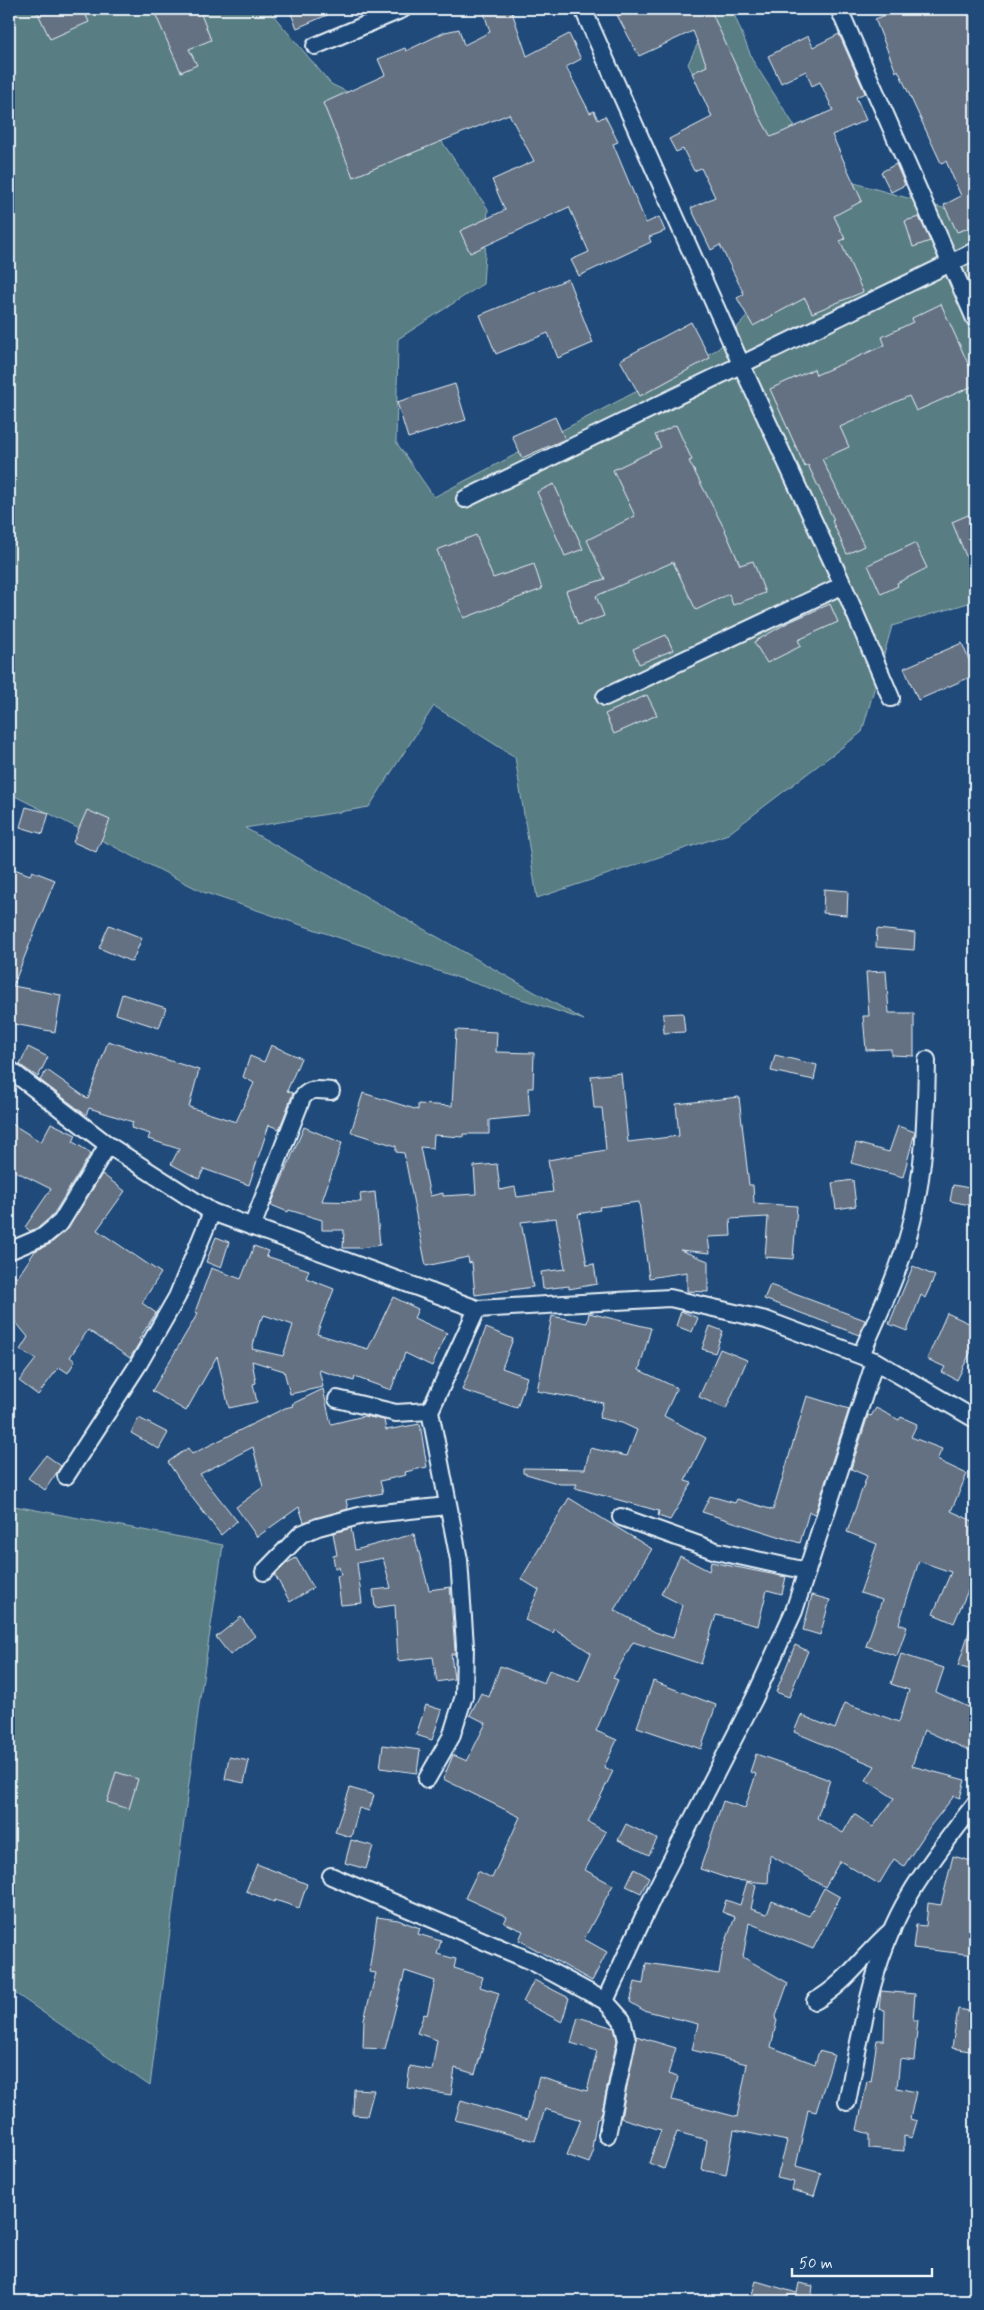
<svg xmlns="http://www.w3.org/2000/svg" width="984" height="2310" font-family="Mynerve,sans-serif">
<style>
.green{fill:#597d83;stroke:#a0b7be}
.building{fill:#647183;stroke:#e8f1f8;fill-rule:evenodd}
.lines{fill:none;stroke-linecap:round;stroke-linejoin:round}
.street-casing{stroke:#e8f1f8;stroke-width:20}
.street{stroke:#1f4a7a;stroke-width:16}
</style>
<rect width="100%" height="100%" fill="#1f4a7a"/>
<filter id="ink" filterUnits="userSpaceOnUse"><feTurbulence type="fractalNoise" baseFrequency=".02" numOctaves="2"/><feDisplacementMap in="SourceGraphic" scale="10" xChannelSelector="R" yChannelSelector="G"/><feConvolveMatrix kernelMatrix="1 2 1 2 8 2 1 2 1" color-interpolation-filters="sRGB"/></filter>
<g filter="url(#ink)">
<g class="green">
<path d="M 9,9 L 268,9 L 331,84 L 438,136 L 488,209 L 483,284 L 398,339 L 396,442 L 434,497 L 718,349 L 789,269 L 688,64 L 714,9 L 732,9 L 753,61 L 826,175 L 975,217 L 975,601 L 892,626 L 862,732 L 728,834 L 537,898 L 515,757 L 434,706 L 369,807 L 245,828 L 584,1020 L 203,892 L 9,793 Z"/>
<path d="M 9,1505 L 223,1545 L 199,1705 L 150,2086 L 9,1989 Z"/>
</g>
<g class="building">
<path d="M 36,9 L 83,9 L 89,22 L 50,39 Z"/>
<path d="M 153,9 L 199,9 L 211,40 L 189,49 L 197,65 L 181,72 Z"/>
<path d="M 289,9 L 341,9 L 297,28 Z"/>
<path d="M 494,9 L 511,9 L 527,56 L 569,34 L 581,59 L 566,67 L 590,113 L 594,111 L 598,120 L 605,116 L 618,142 L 613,144 L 646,223 L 659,217 L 665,231 L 649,237 L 651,242 L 579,276 L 571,260 L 589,252 L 569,207 L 470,253 L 460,231 L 505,210 L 492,180 L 534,161 L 509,114 L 353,177 L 323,103 L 385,75 L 378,59 L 405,48 L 406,51 L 445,32 L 459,29 L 464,45 L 490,32 L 484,13 Z"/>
<path d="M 629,9 L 710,9 L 757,112 L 771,137 L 833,110 L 820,82 L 812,86 L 806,71 L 781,83 L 768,56 L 808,36 L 813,47 L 839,34 L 865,93 L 856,97 L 866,120 L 832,135 L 862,201 L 834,216 L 845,239 L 840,241 L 863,292 L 812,313 L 805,298 L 753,326 L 737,298 L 744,294 L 720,245 L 711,250 L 691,208 L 715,197 L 701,168 L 694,171 L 683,149 L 676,152 L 669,139 L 712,117 L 692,73 L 707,66 L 693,31 L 639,56 L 617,15 Z"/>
<path d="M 901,9 L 975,9 L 975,226 L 957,232 L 944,205 L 961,196 L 946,161 L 941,163 L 898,70 L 896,72 L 875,19 Z"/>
<path d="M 896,164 L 905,185 L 891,192 L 881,172 Z"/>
<path d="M 919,217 L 930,241 L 913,247 L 905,221 Z"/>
<path d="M 568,279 L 593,343 L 558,358 L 548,333 L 496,354 L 480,315 Z"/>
<path d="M 941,304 L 975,379 L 975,385 L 916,411 L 909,396 L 840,427 L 849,447 L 822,459 L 864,546 L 847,554 L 832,521 L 834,520 L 808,465 L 805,467 L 770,389 L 814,369 L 816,375 L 885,345 L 882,337 L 913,322 L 912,318 Z"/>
<path d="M 691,322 L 710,358 L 640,396 L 620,360 Z"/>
<path d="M 455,384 L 466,420 L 408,438 L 397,402 Z"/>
<path d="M 555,417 L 565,439 L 522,458 L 512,436 Z"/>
<path d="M 676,425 L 692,460 L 689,461 L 724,528 L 740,565 L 753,561 L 765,593 L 733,605 L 729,594 L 696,610 L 673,562 L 596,596 L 604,616 L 578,625 L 566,591 L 605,579 L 587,540 L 635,516 L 613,470 L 661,447 L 655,435 Z"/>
<path d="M 554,484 L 583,549 L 565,556 L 537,492 Z"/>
<path d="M 975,512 L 975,578 L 952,522 Z"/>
<path d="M 476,535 L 493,578 L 534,564 L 542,589 L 464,618 L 437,550 Z"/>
<path d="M 915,543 L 927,568 L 897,583 L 898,586 L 881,594 L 868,565 Z"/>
<path d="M 830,604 L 838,622 L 798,640 L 801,646 L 767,663 L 754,642 L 789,622 Z"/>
<path d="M 666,635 L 673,650 L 639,664 L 633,649 Z"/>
<path d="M 962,643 L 975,675 L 918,700 L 904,668 Z"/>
<path d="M 647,695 L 657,715 L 614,734 L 605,714 Z"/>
<path d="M 26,807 L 49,813 L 43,834 L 20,827 Z"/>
<path d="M 87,810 L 110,820 L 96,852 L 73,842 Z"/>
<path d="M 9,867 L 30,875 L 32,871 L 55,880 L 13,986 L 61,995 L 55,1032 L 9,1023 Z"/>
<path d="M 824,889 L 848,891 L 847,915 L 823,913 Z"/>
<path d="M 109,925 L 142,938 L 132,962 L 99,948 Z"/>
<path d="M 877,929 L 915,933 L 914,950 L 876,947 Z"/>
<path d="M 886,971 L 889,1013 L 914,1013 L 914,1056 L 891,1055 L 891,1049 L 866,1050 L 863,1016 L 869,1016 L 866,972 Z"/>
<path d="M 122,994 L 166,1008 L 159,1028 L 116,1014 Z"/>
<path d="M 683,1013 L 685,1032 L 664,1033 L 663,1014 Z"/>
<path d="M 456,1030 L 497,1032 L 496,1052 L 534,1053 L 533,1088 L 528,1088 L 530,1116 L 489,1120 L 489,1134 L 463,1134 L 463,1137 L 434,1135 L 433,1148 L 420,1147 L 430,1196 L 443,1193 L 443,1196 L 476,1194 L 474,1166 L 497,1164 L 500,1190 L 515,1187 L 517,1197 L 553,1192 L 548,1160 L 606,1150 L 602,1108 L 594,1108 L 591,1076 L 621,1073 L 628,1142 L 679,1136 L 676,1104 L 739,1097 L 749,1185 L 753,1185 L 754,1203 L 797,1206 L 793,1259 L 765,1257 L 768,1217 L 730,1219 L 731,1236 L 708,1237 L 710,1253 L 680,1250 L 708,1261 L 708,1292 L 687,1291 L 687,1272 L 649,1278 L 639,1202 L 599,1207 L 600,1210 L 578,1214 L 587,1265 L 594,1264 L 597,1284 L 569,1289 L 569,1286 L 543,1289 L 541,1272 L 565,1269 L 556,1218 L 521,1222 L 533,1287 L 475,1295 L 472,1262 L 469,1263 L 468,1257 L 426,1266 L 404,1153 L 396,1152 L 396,1146 L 351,1132 L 363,1093 L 418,1110 L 418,1104 L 452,1106 Z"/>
<path d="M 108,1041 L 199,1070 L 189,1107 L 236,1122 L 254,1083 L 243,1077 L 250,1056 L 264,1062 L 271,1045 L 301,1058 L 287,1091 L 293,1093 L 284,1117 L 279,1129 L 269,1125 L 249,1185 L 204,1169 L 199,1179 L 171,1164 L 179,1149 L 148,1139 L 150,1134 L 131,1128 L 133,1122 L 89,1108 L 86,1115 L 40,1080 L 47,1070 L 88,1099 Z"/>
<path d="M 28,1047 L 48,1057 L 38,1077 L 20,1065 Z"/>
<path d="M 775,1055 L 817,1065 L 814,1080 L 771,1071 Z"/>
<path d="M 9,1122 L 41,1142 L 51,1123 L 76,1135 L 73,1142 L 91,1153 L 53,1215 L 39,1227 L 30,1231 L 25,1227 L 51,1189 L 9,1168 Z"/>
<path d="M 898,1126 L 915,1132 L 903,1177 L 851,1163 L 856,1143 L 889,1152 Z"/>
<path d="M 304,1127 L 342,1143 L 322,1201 L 361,1202 L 360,1194 L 375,1192 L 380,1245 L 360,1248 L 343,1248 L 344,1230 L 322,1230 L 322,1220 L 289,1210 L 288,1212 L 271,1205 Z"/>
<path d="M 102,1174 L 125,1191 L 97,1230 L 161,1273 L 142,1303 L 156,1313 L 139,1339 L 141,1340 L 130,1358 L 88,1330 L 70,1357 L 75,1361 L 68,1373 L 59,1367 L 38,1395 L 19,1381 L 36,1359 L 20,1350 L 28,1337 L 9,1314 L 9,1269 L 17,1278 L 35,1251 L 50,1244 L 67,1230 Z"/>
<path d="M 853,1180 L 856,1206 L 836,1209 L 832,1183 Z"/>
<path d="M 953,1185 L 975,1189 L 975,1206 L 950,1201 Z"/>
<path d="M 216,1237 L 229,1242 L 221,1268 L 206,1262 Z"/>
<path d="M 254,1246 L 268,1251 L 266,1256 L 309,1270 L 306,1278 L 334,1289 L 317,1334 L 368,1349 L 393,1297 L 418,1309 L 414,1318 L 447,1333 L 432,1366 L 405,1353 L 391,1390 L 355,1377 L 354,1381 L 319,1370 L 323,1387 L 290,1394 L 284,1371 L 252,1361 L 256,1383 L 253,1384 L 257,1402 L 229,1408 L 217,1356 L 186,1411 L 152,1391 L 198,1313 L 195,1312 L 211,1268 L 241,1279 ZM 264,1315 L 293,1325 L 283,1356 L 252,1349 L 260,1320 L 262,1320 Z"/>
<path d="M 913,1266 L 935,1276 L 925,1298 L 921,1295 L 907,1331 L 889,1324 Z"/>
<path d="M 770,1285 L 865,1320 L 859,1335 L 764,1299 Z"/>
<path d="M 681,1311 L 698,1318 L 692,1332 L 676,1326 Z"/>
<path d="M 589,1313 L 651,1328 L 639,1370 L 677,1388 L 664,1416 L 706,1438 L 685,1481 L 692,1483 L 670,1520 L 658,1516 L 659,1511 L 575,1488 L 577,1484 L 560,1484 L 523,1473 L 523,1468 L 585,1469 L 590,1448 L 627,1456 L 637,1430 L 622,1423 L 599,1418 L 603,1403 L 537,1391 L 552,1316 L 587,1323 Z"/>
<path d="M 947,1313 L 975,1326 L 975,1343 L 957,1380 L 942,1372 L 945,1367 L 927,1359 Z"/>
<path d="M 710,1326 L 723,1331 L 715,1353 L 702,1349 Z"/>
<path d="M 486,1328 L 513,1339 L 502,1368 L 527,1377 L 517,1408 L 462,1390 Z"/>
<path d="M 720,1349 L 747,1360 L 726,1409 L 699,1397 Z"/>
<path d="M 323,1389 L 331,1424 L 364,1416 L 384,1420 L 386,1430 L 420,1424 L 427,1467 L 405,1472 L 406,1475 L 380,1481 L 383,1493 L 346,1500 L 348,1509 L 304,1522 L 299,1507 L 257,1537 L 236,1507 L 263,1487 L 253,1447 L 200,1474 L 237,1521 L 221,1535 L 187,1491 L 168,1462 L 188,1448 L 192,1454 L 285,1408 L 293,1406 L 292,1404 Z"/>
<path d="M 807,1396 L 849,1409 L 815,1514 L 809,1512 L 800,1543 L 702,1512 L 710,1496 L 735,1503 L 737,1499 L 773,1510 Z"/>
<path d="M 876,1408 L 899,1420 L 901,1417 L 917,1424 L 911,1437 L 942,1449 L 937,1460 L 967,1474 L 951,1511 L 975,1522 L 975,1574 L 954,1623 L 933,1614 L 951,1572 L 919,1561 L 899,1624 L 907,1627 L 897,1656 L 866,1646 L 882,1600 L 860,1593 L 877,1544 L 847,1532 L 867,1476 L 851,1469 L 868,1415 L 871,1416 Z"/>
<path d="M 139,1418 L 168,1433 L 159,1449 L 131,1433 Z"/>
<path d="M 46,1455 L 61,1466 L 45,1490 L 28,1478 Z"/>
<path d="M 569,1498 L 652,1549 L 614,1610 L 655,1632 L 673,1638 L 682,1605 L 661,1594 L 680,1556 L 709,1571 L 711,1562 L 786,1577 L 782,1594 L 767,1590 L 758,1626 L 716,1615 L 701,1664 L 633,1642 L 613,1678 L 618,1680 L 596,1731 L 617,1740 L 604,1767 L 613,1771 L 588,1822 L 606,1832 L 585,1870 L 613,1885 L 584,1939 L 607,1952 L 592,1981 L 519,1940 L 523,1931 L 504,1923 L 507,1917 L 465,1898 L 478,1871 L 492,1878 L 520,1817 L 443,1779 L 453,1755 L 467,1761 L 486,1723 L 470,1715 L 481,1693 L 489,1697 L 500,1666 L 544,1683 L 549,1670 L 579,1681 L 591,1653 L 555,1629 L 553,1633 L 525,1620 L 539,1590 L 521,1579 Z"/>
<path d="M 351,1528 L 355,1550 L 414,1534 L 429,1590 L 450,1587 L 455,1650 L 455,1654 L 451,1654 L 454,1679 L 437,1682 L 433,1657 L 398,1661 L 395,1605 L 375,1608 L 373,1590 L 391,1588 L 383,1558 L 357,1563 L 362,1603 L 341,1605 L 337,1576 L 341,1575 L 339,1567 L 335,1568 L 333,1556 L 337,1555 L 333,1533 Z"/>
<path d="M 296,1558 L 313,1588 L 290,1602 L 275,1575 L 287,1563 Z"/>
<path d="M 812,1595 L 830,1600 L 820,1635 L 803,1630 Z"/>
<path d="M 241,1617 L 255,1636 L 230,1655 L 216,1637 Z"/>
<path d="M 972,1623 L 975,1624 L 975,1671 L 958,1666 Z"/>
<path d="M 795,1645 L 808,1651 L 789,1697 L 776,1692 Z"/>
<path d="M 901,1654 L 944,1668 L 936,1692 L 975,1710 L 975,1753 L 924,1730 L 912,1766 L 965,1780 L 960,1798 L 954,1796 L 931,1825 L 904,1866 L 894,1859 L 879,1884 L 840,1861 L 825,1887 L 770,1855 L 768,1883 L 733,1880 L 700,1869 L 723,1801 L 745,1808 L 756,1774 L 750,1772 L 756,1754 L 830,1780 L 817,1818 L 843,1833 L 854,1814 L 873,1827 L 894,1798 L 866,1780 L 875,1766 L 794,1732 L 801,1715 L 835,1729 L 845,1703 L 899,1722 L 909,1690 L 891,1684 Z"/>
<path d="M 653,1681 L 716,1705 L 701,1749 L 637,1727 Z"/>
<path d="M 426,1705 L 442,1710 L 432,1740 L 416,1735 Z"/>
<path d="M 383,1745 L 420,1750 L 417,1773 L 380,1768 Z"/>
<path d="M 229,1757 L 249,1761 L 244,1783 L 225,1779 Z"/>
<path d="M 116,1772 L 138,1779 L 129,1809 L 107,1802 Z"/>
<path d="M 350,1788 L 374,1795 L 369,1811 L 359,1808 L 351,1837 L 335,1832 Z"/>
<path d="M 626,1824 L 657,1839 L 649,1855 L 618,1840 Z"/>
<path d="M 351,1840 L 373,1846 L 366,1869 L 345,1863 Z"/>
<path d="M 953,1856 L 975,1862 L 975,1886 L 970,1908 L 975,1908 L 975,1955 L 913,1948 L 916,1925 L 926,1926 L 928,1903 L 941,1905 Z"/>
<path d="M 257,1864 L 307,1884 L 299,1908 L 275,1900 L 274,1902 L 246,1891 Z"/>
<path d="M 634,1869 L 649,1877 L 641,1893 L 626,1886 Z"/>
<path d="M 747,1882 L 756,1885 L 751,1909 L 767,1914 L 772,1901 L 809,1916 L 824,1888 L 840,1897 L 813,1949 L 749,1923 L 743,1957 L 788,1983 L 775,2019 L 777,2020 L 771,2047 L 815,2064 L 819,2051 L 834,2055 L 816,2112 L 808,2110 L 796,2166 L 821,2173 L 814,2196 L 792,2190 L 794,2182 L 777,2178 L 787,2141 L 734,2130 L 726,2175 L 702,2170 L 707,2140 L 677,2132 L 664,2169 L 649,2163 L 661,2130 L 621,2118 L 636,2036 L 676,2048 L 668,2074 L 678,2077 L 672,2100 L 737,2117 L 747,2064 L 692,2050 L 698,2024 L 643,2010 L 630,2002 L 635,1982 L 643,1984 L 646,1963 L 719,1974 L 723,1949 L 735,1917 L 722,1912 L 726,1900 L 740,1905 Z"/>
<path d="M 377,1917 L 398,1920 L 420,1928 L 418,1934 L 441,1941 L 437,1954 L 456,1959 L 454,1968 L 483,1977 L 480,1987 L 499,1993 L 475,2074 L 455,2068 L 451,2095 L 407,2088 L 410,2066 L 432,2070 L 437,2040 L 417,2033 L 424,2014 L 427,2015 L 435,1981 L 405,1971 L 385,2049 L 363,2048 L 364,2019 L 376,1973 L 369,1972 Z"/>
<path d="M 534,1980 L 569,1998 L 562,2022 L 523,2002 Z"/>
<path d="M 881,1991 L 915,1994 L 913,2020 L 918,2020 L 914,2061 L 900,2059 L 897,2088 L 916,2092 L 910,2119 L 917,2121 L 912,2138 L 904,2136 L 904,2151 L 869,2148 L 869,2134 L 857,2130 L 867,2081 L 871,2082 L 877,2040 L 884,2040 L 885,2010 L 879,2009 Z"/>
<path d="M 958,2009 L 975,2012 L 975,2052 L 952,2048 Z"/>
<path d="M 578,2017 L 614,2028 L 617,2040 L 602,2112 L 599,2118 L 597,2118 L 592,2148 L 594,2149 L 589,2163 L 567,2155 L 581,2120 L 545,2109 L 535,2141 L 455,2120 L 461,2100 L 527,2120 L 539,2077 L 587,2091 L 597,2051 L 571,2043 Z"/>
<path d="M 354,2089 L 374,2090 L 367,2116 L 353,2115 Z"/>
<path d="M 756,2281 L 797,2293 L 799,2283 L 813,2286 L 811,2301 L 750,2301 Z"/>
</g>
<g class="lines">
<defs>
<g id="street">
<path d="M 583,9 L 741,364 L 843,585 L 891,698"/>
<path d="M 839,9 L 975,319"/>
<path d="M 315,46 L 403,9"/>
<path d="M 465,499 L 975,251"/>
<path d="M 605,697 L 843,585"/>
<path d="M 9,1069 L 108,1145 L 212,1212 L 477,1309 L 670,1298 L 766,1320 L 875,1361 L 975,1419"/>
<path d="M 252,1227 L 302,1098 C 310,1087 319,1090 331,1091"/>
<path d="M 9,1251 L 44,1236 L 61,1222 L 108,1145"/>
<path d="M 861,1355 C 875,1322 892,1288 903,1253 C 924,1191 926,1125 927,1060"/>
<path d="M 337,1399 L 396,1413 L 430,1411"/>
<path d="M 66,1476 L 138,1365 L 177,1297 L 212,1212"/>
<path d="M 621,1517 L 716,1551 L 807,1571"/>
<path d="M 264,1572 L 301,1534 L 318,1527 L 363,1515 L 447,1506"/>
<path d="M 427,1779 L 451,1737 L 464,1696 L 465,1646 L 459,1560 L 430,1411 L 477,1309"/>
<path d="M 331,1876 L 531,1961 L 605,2001 L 622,2020 L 627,2040 L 607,2135"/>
<path d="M 605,2001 L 657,1888 L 754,1699 L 794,1611 L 875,1361"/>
<path d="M 815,2001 C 846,1984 865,1953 892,1930"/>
<path d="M 847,2102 C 861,2033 872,1958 909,1896 C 928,1864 952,1833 975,1804"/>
</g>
</defs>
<use href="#street" class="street-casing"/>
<use href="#street" class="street"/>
</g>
</g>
<rect width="984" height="2310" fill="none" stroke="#1f4a7a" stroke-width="30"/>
<rect x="15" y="15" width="954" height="2280" fill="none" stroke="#e8f1f8" stroke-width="2" filter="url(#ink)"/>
<path d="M792 2268v8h140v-8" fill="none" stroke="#e8f1f8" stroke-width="2.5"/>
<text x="799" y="2268" font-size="15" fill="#e8f1f8" stroke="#1f4a7a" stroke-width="4" paint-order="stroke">50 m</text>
</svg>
